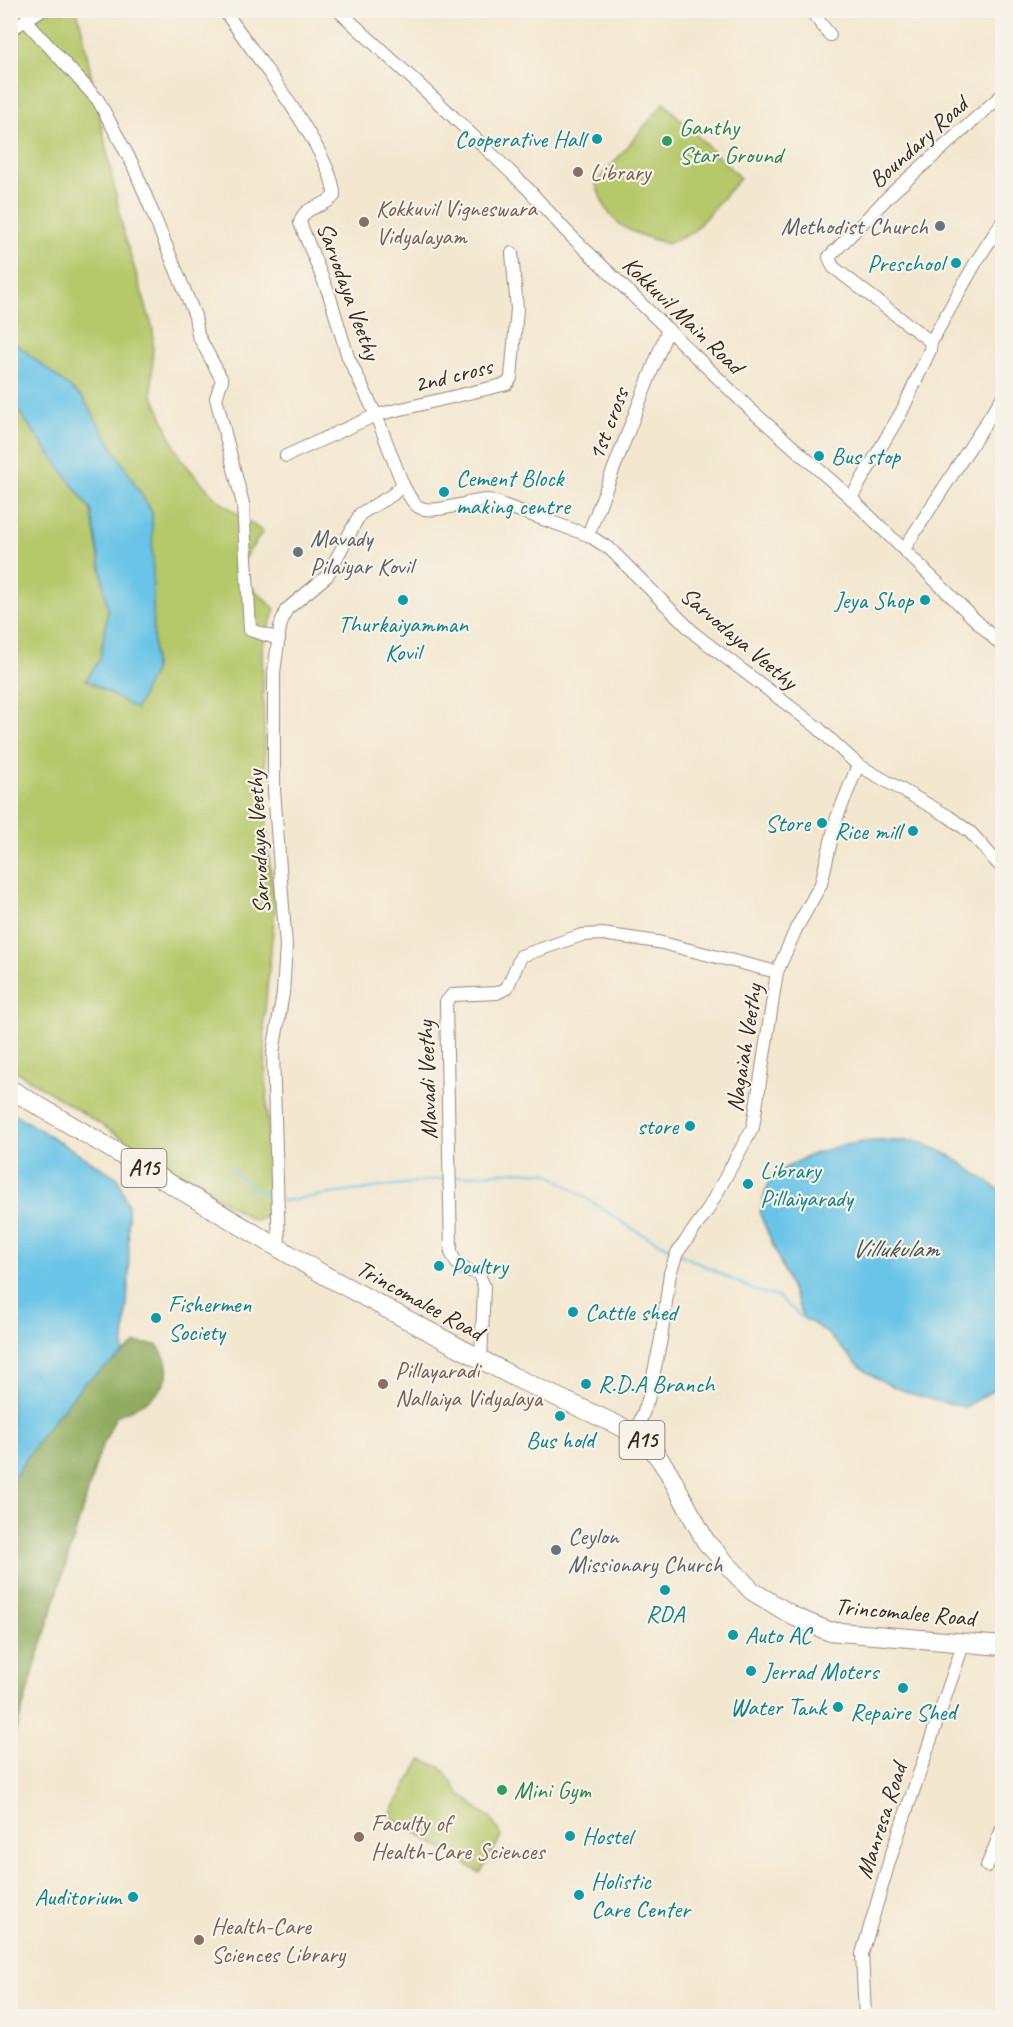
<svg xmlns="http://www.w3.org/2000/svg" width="1013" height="2027" font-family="Caveat,sans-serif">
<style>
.green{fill:#b5c86b;stroke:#787944;stroke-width:1.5}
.forest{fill:#90ac5f;stroke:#666b3e;stroke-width:1.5}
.water{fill:#69c4e7;stroke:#527782;stroke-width:1.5}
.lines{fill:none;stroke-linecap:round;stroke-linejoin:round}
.stream{stroke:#69c4e7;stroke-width:2}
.minor-casing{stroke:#978877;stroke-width:14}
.highway-casing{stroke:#978877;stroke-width:20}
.minor{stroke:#fff;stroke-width:12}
.highway{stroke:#fff;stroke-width:18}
.culture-dot{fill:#0f9aa8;stroke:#f7f3e8;stroke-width:2}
.leisure-dot{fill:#2e9e5b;stroke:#f7f3e8;stroke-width:2}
.education-dot{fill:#8d6e63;stroke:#f7f3e8;stroke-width:2}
.worship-dot{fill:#6b7280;stroke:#f7f3e8;stroke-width:2}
.labels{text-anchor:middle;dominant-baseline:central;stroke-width:4.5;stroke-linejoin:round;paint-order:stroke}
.shield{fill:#f7f3e8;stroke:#73665b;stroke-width:1.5}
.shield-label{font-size:22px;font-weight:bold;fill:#3b2a1e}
.leisure-label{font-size:24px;fill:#27864d;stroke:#f7f3e8;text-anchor:start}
.culture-label{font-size:24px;fill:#0d838f;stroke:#f7f3e8;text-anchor:start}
.street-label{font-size:24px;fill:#3b2a1e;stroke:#f7f3e8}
.education-label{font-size:24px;fill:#785e54;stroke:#f7f3e8;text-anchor:start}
.worship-label{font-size:24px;fill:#5b616d;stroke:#f7f3e8;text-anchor:start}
.water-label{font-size:26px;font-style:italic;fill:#49585a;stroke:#f7f3e8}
</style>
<rect width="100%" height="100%" fill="#f7f3e8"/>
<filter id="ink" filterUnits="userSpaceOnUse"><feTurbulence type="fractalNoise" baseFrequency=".0167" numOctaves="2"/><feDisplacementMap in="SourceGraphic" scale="12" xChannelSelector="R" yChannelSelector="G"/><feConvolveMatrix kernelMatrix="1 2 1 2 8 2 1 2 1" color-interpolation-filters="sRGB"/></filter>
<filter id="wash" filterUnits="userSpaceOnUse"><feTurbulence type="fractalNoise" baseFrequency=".008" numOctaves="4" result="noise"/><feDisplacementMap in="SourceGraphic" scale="24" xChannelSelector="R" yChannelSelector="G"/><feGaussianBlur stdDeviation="1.35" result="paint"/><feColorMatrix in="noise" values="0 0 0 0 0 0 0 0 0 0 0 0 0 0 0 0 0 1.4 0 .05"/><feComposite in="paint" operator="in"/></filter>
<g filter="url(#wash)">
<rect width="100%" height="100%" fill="#f3e7d0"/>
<g class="green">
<path d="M 47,11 L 77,11 L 81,26 L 124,234 L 153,329 L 152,394 L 180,458 L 214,497 L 263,532 L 239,565 L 245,581 L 275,609 L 262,647 L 267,844 L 275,909 L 264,1019 L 270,1198 L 267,1217 L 253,1220 L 11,1068 L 11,401 L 91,510 L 108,610 L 100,659 L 136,709 L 152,512 L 29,355 L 11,339 L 11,35 Z"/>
<path d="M 664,103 L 740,178 L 692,233 L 667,244 C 627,230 609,228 596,184 Z"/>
<path d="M 421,1760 L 442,1768 L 459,1793 L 490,1818 L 502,1836 L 480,1873 L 389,1816 Z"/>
</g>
<path class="forest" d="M 136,1343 L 157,1345 C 186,1383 149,1403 116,1416 L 99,1454 L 11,1747 L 11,1482 L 44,1432 L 83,1384 Z"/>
<g class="water">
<path d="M 10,339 L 83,398 L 152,512 L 154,671 L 136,709 L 86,680 L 100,659 L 108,610 L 91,510 L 11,401 Z"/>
<path d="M 11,1112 L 118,1178 L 128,1206 L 129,1275 L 123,1354 L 83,1384 L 44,1432 L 11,1482 Z"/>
<path d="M 873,1141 L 918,1141 L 951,1156 L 1002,1192 L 1002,1385 L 965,1407 C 929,1400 886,1390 857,1364 C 839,1347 828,1329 804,1319 L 760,1214 L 769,1179 C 804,1154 830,1146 873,1141 Z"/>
</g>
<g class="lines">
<g class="stream">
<path d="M 230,1168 L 251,1187 L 274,1199"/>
<path d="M 455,1177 L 515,1171 L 548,1173 L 631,1228 L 673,1250"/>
<path d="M 282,1201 L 446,1178"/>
<path d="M 680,1254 L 756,1291 L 778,1297 L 804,1319"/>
</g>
</g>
</g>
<g filter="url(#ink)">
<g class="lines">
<defs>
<g id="minor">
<path d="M 224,10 C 249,47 336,157 334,196 C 324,209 304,204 300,223 L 329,294 L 348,357 L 376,415 L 403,485 L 392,495 L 360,514 L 327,576 L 286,610 L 280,627 L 274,673 L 274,790 L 286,946 L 283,993 L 273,1053 L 279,1247"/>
<path d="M 338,10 L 441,105 L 528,189 L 566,231 L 751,410 L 851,498 L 1002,646"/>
<path d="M 810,10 L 830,35"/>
<path d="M 25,20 L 98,100 L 133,165 L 195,316 L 198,335 L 222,380 L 216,398 L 243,504 L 250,630 L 279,639"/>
<path d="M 10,30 L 41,10"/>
<path d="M 931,342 L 976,262 L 1002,222"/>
<path d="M 286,456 L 376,415 L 507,384 L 511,378 L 517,309 L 512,253"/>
<path d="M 403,485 C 407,491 410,500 416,505 C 430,518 469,499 489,500 L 588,535 L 610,549 L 696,635 L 817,727 L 858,765 L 948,816 L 971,833 L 1002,868"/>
<path d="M 851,498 L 902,411 L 930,350 L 931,342 L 833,267 L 829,257 L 893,192 L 1002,95"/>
<path d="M 588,535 L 668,329"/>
<path d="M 904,549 L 1002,398"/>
<path d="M 481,1361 L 484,1286 L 478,1273 C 464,1270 456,1267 451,1252 L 446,1002 L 452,995 L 497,993 L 507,988 L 521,956 L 582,935 L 602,934 L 658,942 L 777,972"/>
<path d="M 635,1435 L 648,1400 L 661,1339 L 670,1273 L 677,1253 L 707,1211 L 753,1127 L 777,972 L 796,929 L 821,884 L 836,820 L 858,765"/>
<path d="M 987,1866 L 1002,1829"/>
<path d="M 865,2016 L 862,1954 L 890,1859 L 964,1642"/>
</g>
<path id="highway" d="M 10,1089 L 326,1276 L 514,1377 L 626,1429 L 652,1448 L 669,1473 L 706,1542 L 752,1591 L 795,1617 L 828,1631 L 1002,1646"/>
</defs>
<use href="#minor" class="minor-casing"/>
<use href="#highway" class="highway-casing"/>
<use href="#minor" class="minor"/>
<use href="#highway" class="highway"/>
</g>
</g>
<g class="culture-dot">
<circle cx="597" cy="139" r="6"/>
<circle cx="956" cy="263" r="6"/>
<circle cx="819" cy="456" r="6"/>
<circle cx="444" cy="492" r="6"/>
<circle cx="403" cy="600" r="6"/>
<circle cx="925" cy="600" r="6"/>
<circle cx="822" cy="823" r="6"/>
<circle cx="913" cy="831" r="6"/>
<circle cx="690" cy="1126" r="6"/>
<circle cx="748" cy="1184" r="6"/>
<circle cx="439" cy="1266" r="6"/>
<circle cx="573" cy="1312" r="6"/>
<circle cx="156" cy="1318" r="6"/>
<circle cx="586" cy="1384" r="6"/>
<circle cx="560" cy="1416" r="6"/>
<circle cx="665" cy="1590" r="6"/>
<circle cx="733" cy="1635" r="6"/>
<circle cx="751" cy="1671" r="6"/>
<circle cx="903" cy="1688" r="6"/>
<circle cx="838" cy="1707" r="6"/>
<circle cx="570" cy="1836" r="6"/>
<circle cx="579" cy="1895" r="6"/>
<circle cx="133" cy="1897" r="6"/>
</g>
<g class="leisure-dot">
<circle cx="667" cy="141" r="6"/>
<circle cx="502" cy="1790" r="6"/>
</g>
<g class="education-dot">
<circle cx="578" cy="172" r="6"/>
<circle cx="364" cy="222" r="6"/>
<circle cx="383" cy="1384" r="6"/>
<circle cx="359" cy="1837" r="6"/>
<circle cx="199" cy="1940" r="6"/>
</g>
<g class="worship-dot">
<circle cx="940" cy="226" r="6"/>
<circle cx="298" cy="552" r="6"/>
<circle cx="556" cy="1550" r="6"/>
</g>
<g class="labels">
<g class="shield">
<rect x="121.5" y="1149" width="45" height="38" rx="4.5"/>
<rect x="619.5" y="1421" width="45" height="38" rx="4.5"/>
</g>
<g class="shield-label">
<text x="144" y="1168">A15</text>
<text x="642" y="1440">A15</text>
</g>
<g class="leisure-label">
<text x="679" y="127">Ganthy<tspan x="679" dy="28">Star Ground</tspan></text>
<text x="514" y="1790">Mini Gym</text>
</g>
<g class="culture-label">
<text x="585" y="139" text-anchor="end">Cooperative Hall</text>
<text x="944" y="263" text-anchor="end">Preschool</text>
<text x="831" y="456">Bus stop</text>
<text x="456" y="478">Cement Block<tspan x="456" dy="28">making centre</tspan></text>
<text x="913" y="600" text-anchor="end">Jeya Shop</text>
<text x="403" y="624" text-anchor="middle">Thurkaiyamman<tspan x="403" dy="28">Kovil</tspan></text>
<text x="810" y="823" text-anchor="end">Store</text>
<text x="901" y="831" text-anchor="end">Rice mill</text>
<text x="678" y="1126" text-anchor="end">store</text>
<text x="760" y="1170">Library<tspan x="760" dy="28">Pillaiyarady</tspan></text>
<text x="451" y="1266">Poultry</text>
<text x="168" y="1304">Fishermen<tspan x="168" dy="28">Society</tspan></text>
<text x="585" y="1312">Cattle shed</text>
<text x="598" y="1384">R.D.A Branch</text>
<text x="560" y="1440" text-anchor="middle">Bus hold</text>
<text x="665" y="1614" text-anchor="middle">RDA</text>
<text x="745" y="1635">Auto AC</text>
<text x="763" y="1671">Jerrad Moters</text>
<text x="826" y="1707" text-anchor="end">Water Tank</text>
<text x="903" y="1712" text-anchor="middle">Repaire Shed</text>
<text x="582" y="1836">Hostel</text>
<text x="591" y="1881">Holistic<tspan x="591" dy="28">Care Center</tspan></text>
<text x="121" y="1897" text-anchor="end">Auditorium</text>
</g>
<g class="street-label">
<text transform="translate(918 142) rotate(-42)">Boundary Road</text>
<text transform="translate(349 291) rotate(70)">Sarvodaya Veethy</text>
<text transform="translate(683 315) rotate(44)">Kokkuvil Main Road</text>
<text transform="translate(453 375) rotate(-14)">2nd cross</text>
<text transform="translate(608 424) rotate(-69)">1st cross</text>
<text transform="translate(739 638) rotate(40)">Sarvodaya Veethy</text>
<text transform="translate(258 842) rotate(-93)">Sarvodaya Veethy</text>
<text transform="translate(744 1048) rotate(-81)">Nagaiah Veethy</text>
<text transform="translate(427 1080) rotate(-92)">Mavadi Veethy</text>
<text transform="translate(420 1300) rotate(29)">Trincomalee Road</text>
<text transform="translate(905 1612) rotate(5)">Trincomalee Road</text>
<text transform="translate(881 1821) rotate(-72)">Manresa Road</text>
</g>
<g class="education-label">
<text x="590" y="172">Library</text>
<text x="376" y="208">Kokkuvil Vigneswara<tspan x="376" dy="28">Vidyalayam</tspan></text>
<text x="395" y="1370">Pillayaradi<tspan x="395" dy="28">Nallaiya Vidyalaya</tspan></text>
<text x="371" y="1823">Faculty of<tspan x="371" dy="28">Health-Care Sciences</tspan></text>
<text x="211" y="1926">Health-Care<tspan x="211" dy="28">Sciences Library</tspan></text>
</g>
<g class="worship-label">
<text x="928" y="226" text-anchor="end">Methodist Church</text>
<text x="310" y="538">Mavady<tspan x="310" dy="28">Pilaiyar Kovil</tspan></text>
<text x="568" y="1536">Ceylon<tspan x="568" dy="28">Missionary Church</tspan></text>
</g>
<g class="water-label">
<text x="895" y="1248">Villukulam</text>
</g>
</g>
<rect width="1013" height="2027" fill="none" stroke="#f7f3e8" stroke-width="36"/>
</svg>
